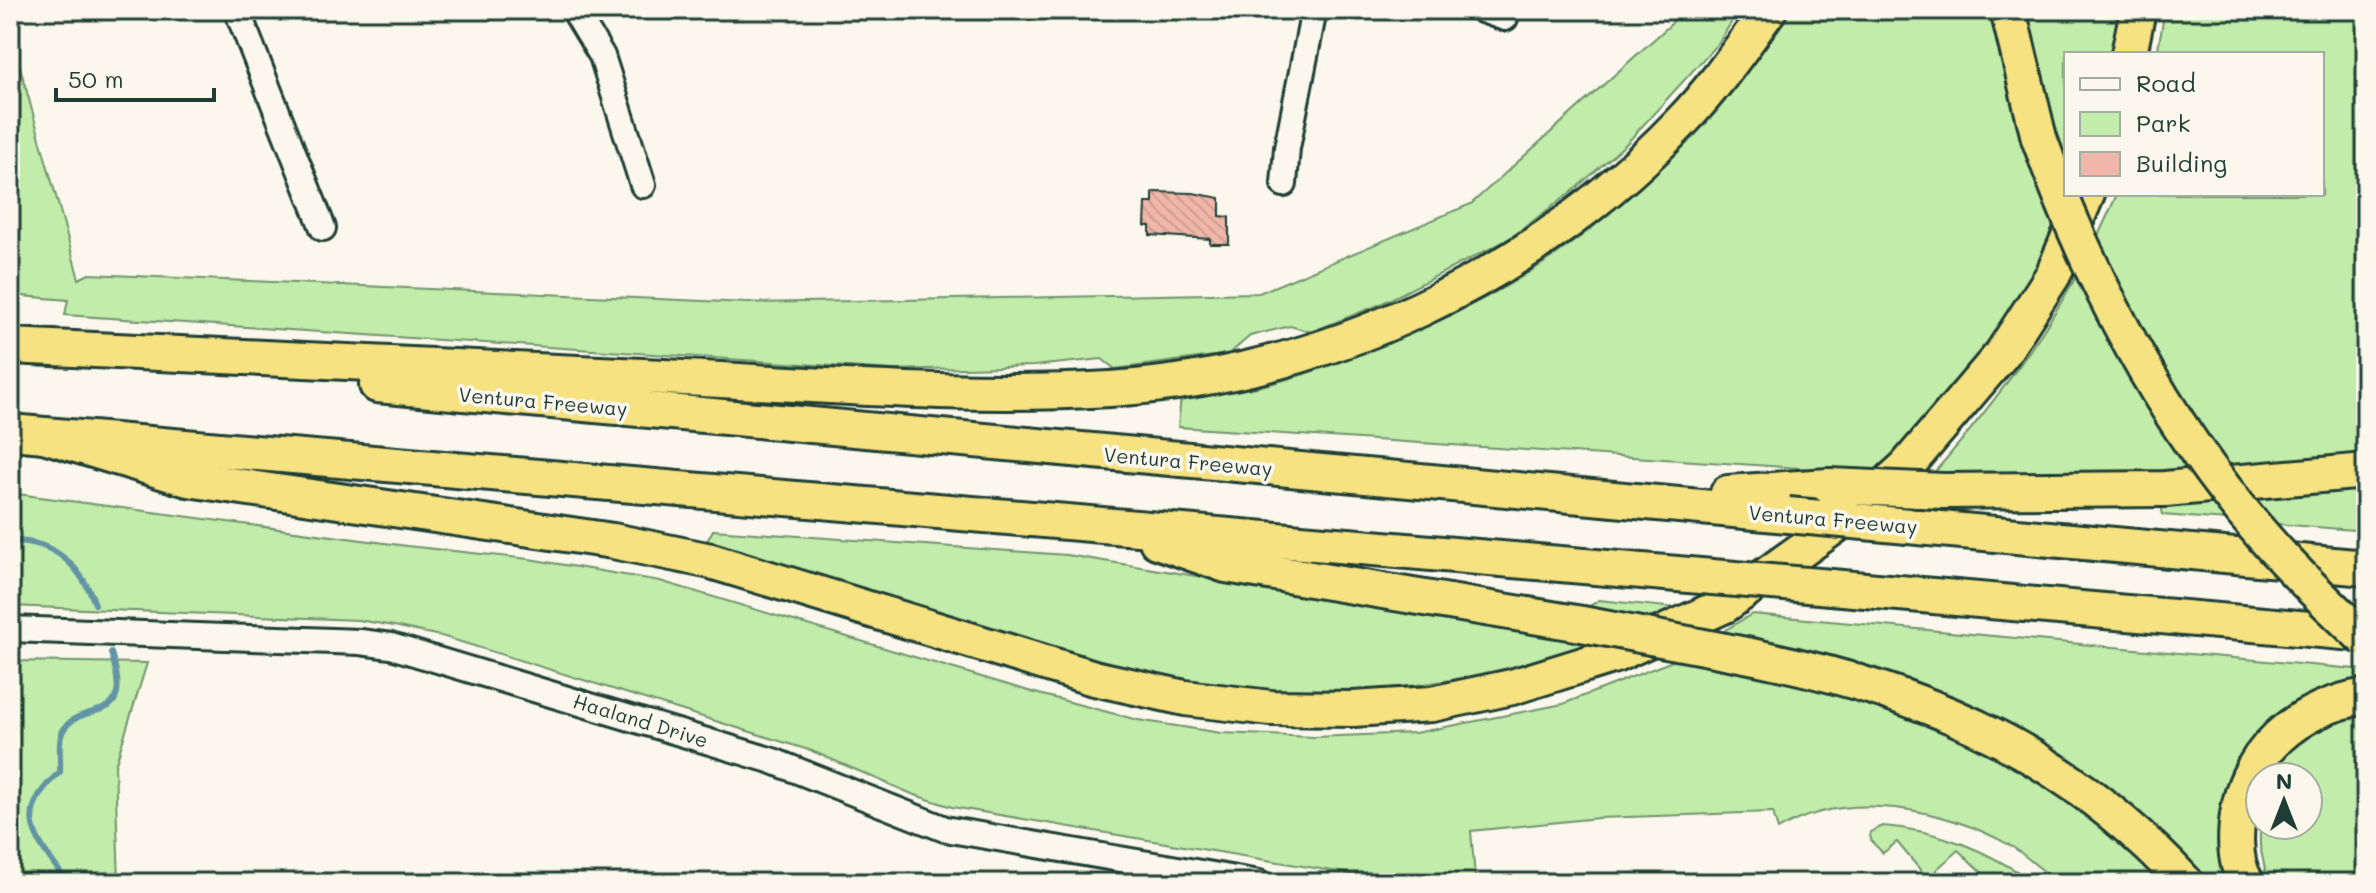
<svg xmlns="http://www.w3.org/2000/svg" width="2376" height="893" font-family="Mali,sans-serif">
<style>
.green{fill:#c2eca9;stroke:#70946e;stroke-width:2}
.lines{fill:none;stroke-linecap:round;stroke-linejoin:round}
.stream{stroke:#6394a5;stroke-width:6}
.building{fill:url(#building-back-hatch);stroke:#1f3d34;stroke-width:2}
.minor-casing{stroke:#1f3d34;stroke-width:30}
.highway-casing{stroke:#1f3d34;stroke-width:40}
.minor{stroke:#fbf7ec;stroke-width:24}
.highway{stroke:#f6e281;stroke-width:34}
.highway-bridge-casing{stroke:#1f3d34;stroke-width:40;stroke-linecap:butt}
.highway-bridge{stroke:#f6e281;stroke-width:34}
.labels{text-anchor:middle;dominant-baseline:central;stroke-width:7;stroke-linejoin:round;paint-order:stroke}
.street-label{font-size:20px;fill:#1f3d34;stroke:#fbf7ec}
</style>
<defs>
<pattern id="building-back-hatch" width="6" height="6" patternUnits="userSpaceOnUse" patternTransform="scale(2)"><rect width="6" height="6" fill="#f0b6aa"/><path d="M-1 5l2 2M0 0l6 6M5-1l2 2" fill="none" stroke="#cd9d93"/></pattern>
</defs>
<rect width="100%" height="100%" fill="#fbf7ec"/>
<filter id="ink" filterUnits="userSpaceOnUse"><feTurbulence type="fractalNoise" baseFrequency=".0125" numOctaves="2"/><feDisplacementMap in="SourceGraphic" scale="16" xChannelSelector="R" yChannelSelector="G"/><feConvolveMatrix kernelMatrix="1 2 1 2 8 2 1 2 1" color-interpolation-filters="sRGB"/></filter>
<g filter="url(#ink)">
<g class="green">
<path d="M 1681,10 L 1739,10 L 1719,42 L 1627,143 L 1574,190 L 1509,239 L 1381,304 L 1311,332 L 1290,326 L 1250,336 L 1229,354 L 1115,369 L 1102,359 L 1034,366 L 893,370 L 65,315 L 68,300 L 10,295 L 10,31 L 79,279 L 89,274 L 749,303 L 1259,293 L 1471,204 L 1671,24 Z"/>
<path d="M 1788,10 L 2125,10 L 2116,54 L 2066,54 L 2066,194 L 2072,194 L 2039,268 L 1992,340 L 1939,412 L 1877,473 L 1178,427 L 1181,396 C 1256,395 1327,369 1395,338 C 1423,326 1451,315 1478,301 C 1606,237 1709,126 1788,10 Z"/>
<path d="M 2165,10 L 2366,10 L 2366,453 L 2088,477 L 1932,475 C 2007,390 2073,298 2117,194 L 2322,194 L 2322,54 L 2157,54 Z"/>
<path d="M 2366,484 L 2366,531 L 2163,515 L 2160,499 Z"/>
<path d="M 10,493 L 407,546 L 529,559 L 660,581 L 1035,693 L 1138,720 L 1221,733 L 1314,737 L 1415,733 L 1563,704 L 1680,658 L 1717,664 L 1891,705 L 2042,777 L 2171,883 C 2142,883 2093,889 2067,883 C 2048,879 2028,856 2011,846 C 1945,808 1845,788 1778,830 L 1773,812 L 1598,818 L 1471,831 L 1475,877 L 1505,875 L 1506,883 L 1403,883 L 952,807 L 912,794 L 812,751 L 445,637 L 394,626 L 358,620 L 10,606 Z"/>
<path d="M 713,530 L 1067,555 L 1326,597 L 1577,614 L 1599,600 L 1677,608 C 1528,677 1370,706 1207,685 C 1125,675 1046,646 967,622 C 880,596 793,571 707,541 Z"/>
<path d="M 1752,614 L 2366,670 L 2366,690 L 2272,731 L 2236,883 L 2210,883 L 2162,835 L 2083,775 L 1714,637 Z"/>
<path d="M 10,661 L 147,663 L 115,766 L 119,883 L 10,883 Z"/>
<path d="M 2366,712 L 2366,883 L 2268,883 L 2260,846 L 2260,825 L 2308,825 L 2308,777 L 2272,777 C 2291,737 2326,723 2366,712 Z"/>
<path d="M 1883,826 C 1940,830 1988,851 2035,883 L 1993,883 L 1958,850 L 1936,870 L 1948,883 L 1931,883 L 1897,842 L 1883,853 L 1871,841 L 1870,832 Z"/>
</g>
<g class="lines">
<g class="stream">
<path d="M 10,541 C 53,540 80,564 95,604"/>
<path d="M 68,883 C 37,840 10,815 60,772 C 61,760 57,739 64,729 C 84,698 136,730 111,653"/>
</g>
</g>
<path class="building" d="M 1153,192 L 1193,193 L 1220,198 L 1220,216 L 1229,217 L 1229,244 L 1210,244 L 1210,239 L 1150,235 L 1150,226 L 1145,226 L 1146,203 L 1153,203 Z"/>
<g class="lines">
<defs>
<g id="minor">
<path d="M 237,10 L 323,228"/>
<path d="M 574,10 L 602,56 L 643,185"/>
<path d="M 1482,10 L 1505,18"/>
<path d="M 1284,184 L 1287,148 L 1314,10"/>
<path d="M 10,629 L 360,642 L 391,646 L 773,761 L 945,829 L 1259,883"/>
</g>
<g id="highway">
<path d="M 2008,10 L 2039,138"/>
<path d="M 2129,54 L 2138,10"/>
<path d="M 10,346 C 228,356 446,367 664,377 C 812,384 962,398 1110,389 C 1326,375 1532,278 1681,122 C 1714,88 1741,48 1769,10"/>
<path d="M 377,385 L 1788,515"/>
<path d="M 10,432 L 1689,575"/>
<path d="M 44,435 L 188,479 L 613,541 L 711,561 L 1094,678 L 1185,698 L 1271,708 L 1353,709 L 1432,704 L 1512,687 L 1615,655 L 1725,605 L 1864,505 L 1906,467 L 2002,354 L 2053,275 L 2087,194"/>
<path d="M 1944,491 L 2165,489 L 2366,471"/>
<path d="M 1728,493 L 1829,486"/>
<path d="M 1908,526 L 2366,568"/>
<path d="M 1157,541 L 1226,565 L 1582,624"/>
<path d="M 1831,587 L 2366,634"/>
<path d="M 1725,651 C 1909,685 2056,742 2186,883"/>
<path d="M 2247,883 C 2235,866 2235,843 2237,823 C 2244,751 2297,708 2366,696"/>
</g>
</defs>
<use href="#minor" class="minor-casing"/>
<use href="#highway" class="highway-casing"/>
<use href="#minor" class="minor"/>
<use href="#highway" class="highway"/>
<defs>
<g id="highway-bridge">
<path d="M 2039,138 C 2089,279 2164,423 2263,536 C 2295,573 2331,607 2366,640"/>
<path d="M 1829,486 L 1944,491"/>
<path d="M 1788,515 L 1908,526"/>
<path d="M 1689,575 L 1831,587"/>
<path d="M 1582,624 L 1725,651"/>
</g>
</defs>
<use href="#highway-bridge" class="highway-bridge-casing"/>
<use href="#highway-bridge" class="highway-bridge"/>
</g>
</g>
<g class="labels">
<g class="street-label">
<text transform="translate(543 401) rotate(5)">Ventura Freeway</text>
<text transform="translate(1188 461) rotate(5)">Ventura Freeway</text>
<text transform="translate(1833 519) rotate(5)">Ventura Freeway</text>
<text transform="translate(641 720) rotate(17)">Haaland Drive</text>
</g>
</g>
<rect width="2376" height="893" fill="none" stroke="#fbf7ec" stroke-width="40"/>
<rect x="20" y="20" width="2336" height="853" fill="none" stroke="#1f3d34" stroke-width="3" filter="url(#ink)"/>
<rect x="2064" y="52" width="260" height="144" fill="#fbf7ec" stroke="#a3ada2" stroke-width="2"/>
<rect x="2080" y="78" width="40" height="12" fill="#fbf7ec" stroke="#a3ada2" stroke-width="2"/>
<text x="2136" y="92" font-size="24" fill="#1f3d34">Road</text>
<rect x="2080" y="112" width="40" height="24" fill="#c2eca9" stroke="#a3ada2" stroke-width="2"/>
<text x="2136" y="132" font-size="24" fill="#1f3d34">Park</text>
<rect x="2080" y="152" width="40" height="24" fill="#f0b6aa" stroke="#a3ada2" stroke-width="2"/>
<text x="2136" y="172" font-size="24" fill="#1f3d34">Building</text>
<g transform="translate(2284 801)"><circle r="38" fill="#fbf7ec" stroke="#a3ada2" stroke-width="2"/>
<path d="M0-6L14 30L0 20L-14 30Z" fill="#1f3d34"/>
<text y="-12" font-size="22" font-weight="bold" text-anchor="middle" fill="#1f3d34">N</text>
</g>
<path d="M56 88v12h158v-12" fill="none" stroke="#1f3d34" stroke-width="4"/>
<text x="68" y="88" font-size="24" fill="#1f3d34" stroke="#fbf7ec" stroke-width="6" paint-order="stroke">50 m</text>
</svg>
